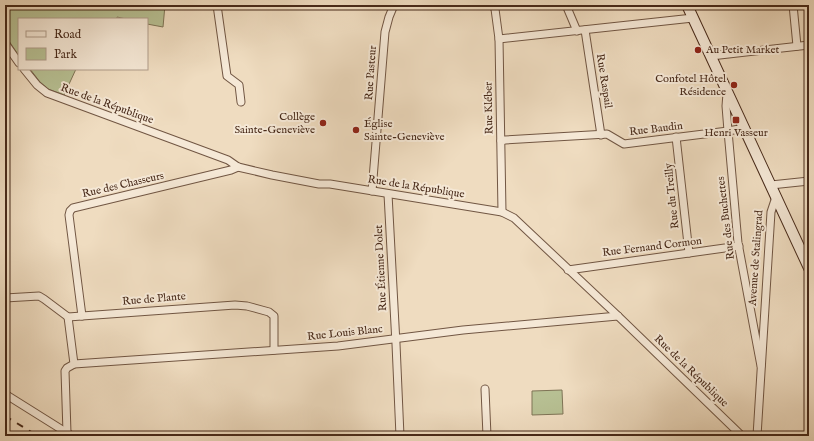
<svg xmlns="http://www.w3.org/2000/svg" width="814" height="441" font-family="'IM FELL English',serif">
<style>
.green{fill:#b7c093;stroke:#7f7456}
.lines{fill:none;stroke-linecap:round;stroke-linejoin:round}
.street-casing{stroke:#715643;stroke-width:9}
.secondary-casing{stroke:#472919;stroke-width:12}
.street{stroke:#f5e8d6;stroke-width:7}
.secondary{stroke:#f5e8d6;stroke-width:10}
.rail{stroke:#472919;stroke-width:2;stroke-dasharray:7 7;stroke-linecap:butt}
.poi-dot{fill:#8f2418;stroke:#f5e8d6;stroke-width:1.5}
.labels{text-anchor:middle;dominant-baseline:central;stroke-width:4;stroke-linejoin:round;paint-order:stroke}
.poi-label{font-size:11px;fill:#472919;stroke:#f5e8d6;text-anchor:start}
.street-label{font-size:11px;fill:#472919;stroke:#f5e8d6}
</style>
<rect width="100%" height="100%" fill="#efdcc0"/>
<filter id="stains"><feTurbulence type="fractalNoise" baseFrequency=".005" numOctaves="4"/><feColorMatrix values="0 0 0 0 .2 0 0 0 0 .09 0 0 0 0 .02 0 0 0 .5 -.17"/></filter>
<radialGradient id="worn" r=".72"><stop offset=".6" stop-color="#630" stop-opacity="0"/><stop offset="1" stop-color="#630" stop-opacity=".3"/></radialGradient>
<g class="green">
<path d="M 5,5 L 165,5 L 163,27 L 147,24 L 147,19 L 126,19 L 117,17 L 117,19 L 19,19 L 19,56 L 5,35 Z"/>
<path d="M 30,69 L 76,69 L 64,95 L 48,89 L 40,82 Z"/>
<path d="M 562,390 L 563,414 L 532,415 L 532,391 Z"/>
</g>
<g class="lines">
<defs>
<g id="street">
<path d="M 217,5 L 227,76 L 239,85 L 241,102"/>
<path d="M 492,5 L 495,9 L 499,39 L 502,212"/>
<path d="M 566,5 L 577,31"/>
<path d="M 793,5 L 797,46"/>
<path d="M 585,30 L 601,135"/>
<path d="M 499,39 L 693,18"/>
<path d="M 5,43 L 19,63"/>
<path d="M 711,56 L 809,45"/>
<path d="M 24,69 L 37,85 L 47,93 L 228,160 L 238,167 L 272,175 L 319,184 L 330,184 L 502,212 L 514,218 L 618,316 L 742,436"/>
<path d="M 727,93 L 726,106 L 728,131 L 738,243 L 761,366"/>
<path d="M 676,137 L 689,253"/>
<path d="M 501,141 L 505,140 L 607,134 L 624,144 L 728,131 L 745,128"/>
<path d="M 771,185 L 809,181"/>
<path d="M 372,191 L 385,32 L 389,17 L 394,5"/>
<path d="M 388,194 L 396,344 L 400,436"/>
<path d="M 568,270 L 739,246"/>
<path d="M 5,298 L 39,296 L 44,299 L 68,317 L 235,305 L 247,306 L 269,312 L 274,316 L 274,350"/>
<path d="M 82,316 L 69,215 L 70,211 L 73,208 L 231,170 L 238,167"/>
<path d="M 74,364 L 338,346 L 463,330 L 618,316"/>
<path d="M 485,389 L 487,436"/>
<path d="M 5,394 L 72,436"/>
<path d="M 67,433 L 65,371 L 67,368 L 74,364 L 68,317"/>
<path d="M 757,436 L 771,212 L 776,197"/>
</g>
<path id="secondary" d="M 687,5 L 809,268"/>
</defs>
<use href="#street" class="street-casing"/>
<use href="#secondary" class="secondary-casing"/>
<use href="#street" class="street"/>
<use href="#secondary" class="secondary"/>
<path class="rail" d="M 5,416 L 38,436"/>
</g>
<g class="poi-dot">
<circle cx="698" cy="50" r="4"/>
<circle cx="734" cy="85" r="4"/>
<rect x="732" y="116" width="8" height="8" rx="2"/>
<circle cx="323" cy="123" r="4"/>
<circle cx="356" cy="130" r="4"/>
</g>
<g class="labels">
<g class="poi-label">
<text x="706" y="50">Au Petit Market</text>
<text x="726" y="79" text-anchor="end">Confotel Hôtel<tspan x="726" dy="13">Résidence</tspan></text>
<text x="315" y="117" text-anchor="end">Collège<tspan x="315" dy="13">Sainte-Geneviève</tspan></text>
<text x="364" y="124">Église<tspan x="364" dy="13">Sainte-Geneviève</tspan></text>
<text x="736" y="133" text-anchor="middle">Henri Vasseur</text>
</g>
<g class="street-label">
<text transform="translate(371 73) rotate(-86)">Rue Pasteur</text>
<text transform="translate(604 81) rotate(81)">Rue Raspail</text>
<text transform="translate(107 104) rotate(20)">Rue de la République</text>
<text transform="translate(489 108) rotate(-91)">Rue Kléber</text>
<text transform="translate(656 129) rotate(-7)">Rue Baudin</text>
<text transform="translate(123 185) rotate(-13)">Rue des Chasseurs</text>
<text transform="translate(416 187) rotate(9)">Rue de la République</text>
<text transform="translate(672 196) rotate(-96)">Rue du Treilly</text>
<text transform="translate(726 218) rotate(-97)">Rue des Buchettes</text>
<text transform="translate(652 247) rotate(-7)">Rue Fernand Cormon</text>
<text transform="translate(756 258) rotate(-86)">Avenue de Stalingrad</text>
<text transform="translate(381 268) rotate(-93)">Rue Étienne Dolet</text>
<text transform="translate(154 299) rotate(-5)">Rue de Plante</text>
<text transform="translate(345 333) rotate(-6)">Rue Louis Blanc</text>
<text transform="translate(691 371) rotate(44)">Rue de la République</text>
</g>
</g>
<rect width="814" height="441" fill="none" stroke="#efdcc0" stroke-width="20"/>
<rect x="6" y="6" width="802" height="429" fill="none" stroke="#472919" stroke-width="2"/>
<rect x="10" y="10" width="794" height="421" fill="none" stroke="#472919"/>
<rect x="18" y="18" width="130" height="52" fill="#f5e8d6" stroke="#af9c8a"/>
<rect x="26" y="31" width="20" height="6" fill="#f5e8d6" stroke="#af9c8a"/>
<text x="54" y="38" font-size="12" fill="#472919">Road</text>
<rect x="26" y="48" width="20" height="12" fill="#b7c093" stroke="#af9c8a"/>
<text x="54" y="58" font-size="12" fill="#472919">Park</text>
<rect width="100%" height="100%" filter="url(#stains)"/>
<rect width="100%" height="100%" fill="url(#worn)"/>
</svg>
